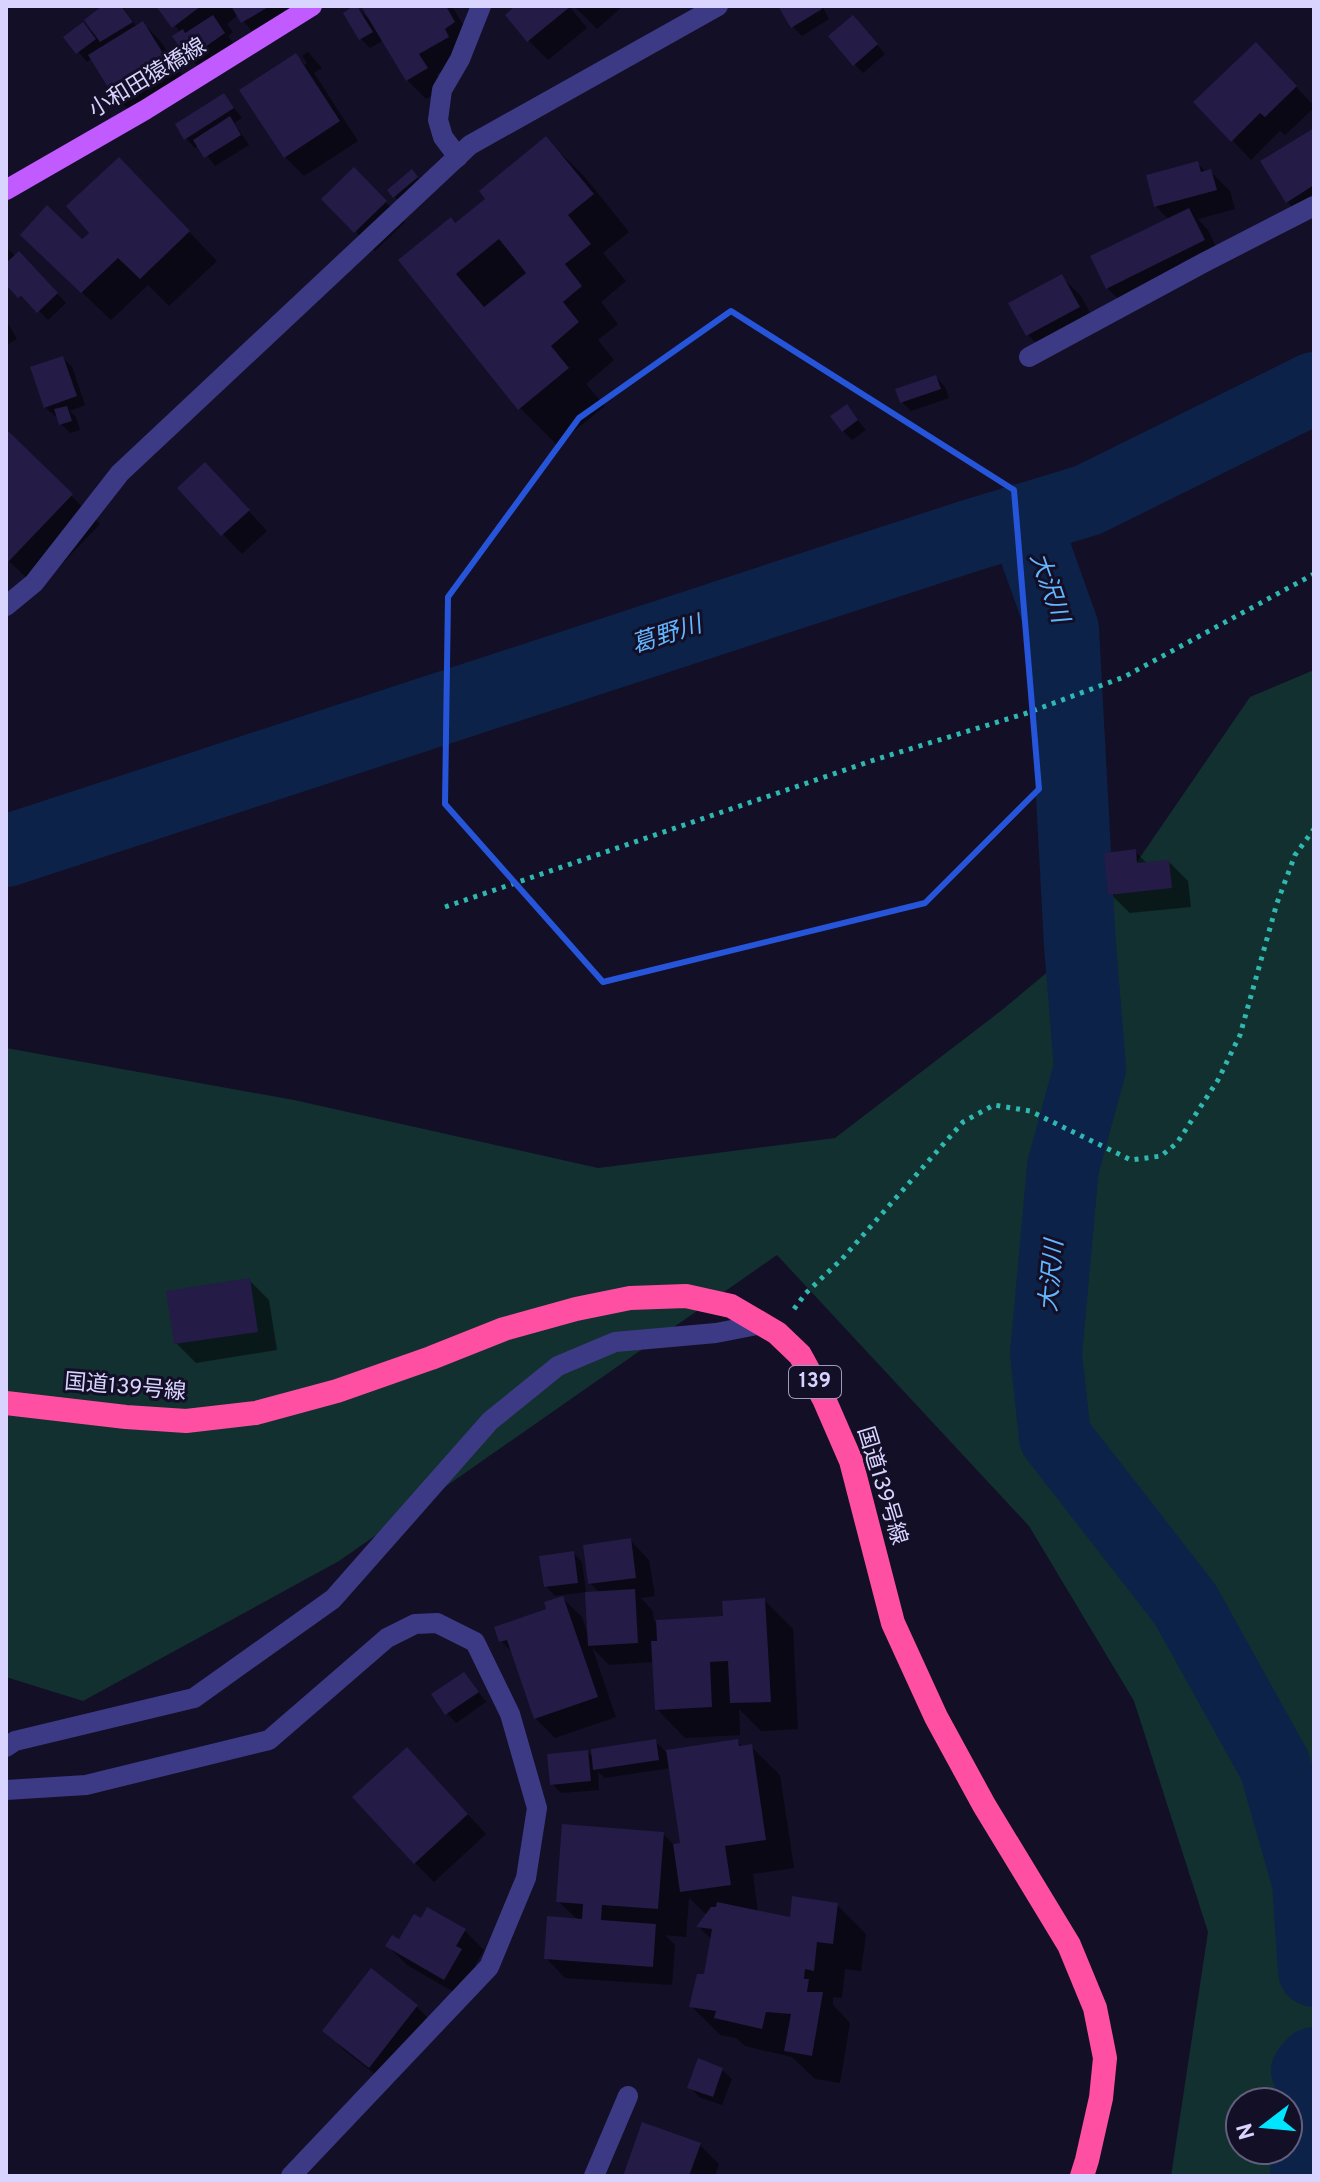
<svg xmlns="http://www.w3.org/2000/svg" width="1320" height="2182" font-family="Overpass,'Noto Sans JP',sans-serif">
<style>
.green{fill:#12302f;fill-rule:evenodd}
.shadow{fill:#0007}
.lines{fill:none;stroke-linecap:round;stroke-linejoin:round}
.river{stroke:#0c2248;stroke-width:72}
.building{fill:#241b47;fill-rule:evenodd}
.path{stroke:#2fb8b0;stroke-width:5;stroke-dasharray:4 6;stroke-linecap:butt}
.minor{stroke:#3d3a85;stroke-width:20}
.major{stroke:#c25bff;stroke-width:20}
.highway{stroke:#ff4fa3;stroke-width:24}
.marked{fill:none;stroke:#2655da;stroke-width:6;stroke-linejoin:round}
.labels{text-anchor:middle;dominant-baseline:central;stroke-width:6;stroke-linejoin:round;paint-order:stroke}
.shield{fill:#130f26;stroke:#9e99be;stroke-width:2}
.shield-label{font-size:20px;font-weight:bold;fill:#d9d4ff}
.street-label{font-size:22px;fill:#d9d4ff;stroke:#130f26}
.water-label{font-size:24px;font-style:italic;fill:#62b6ff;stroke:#130f26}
</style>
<rect width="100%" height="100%" fill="#130f26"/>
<path class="green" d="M 1314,670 L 1314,2176 L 1171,2176 L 1208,1932 L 1134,1701 L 1029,1526 L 777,1255 L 339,1561 L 83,1701 L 6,1677 L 6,1048 L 294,1100 L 598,1168 L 835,1138 L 1002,1010 L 1080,945 L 1250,697 ZM 1240,2102 L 1288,2102 L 1288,2150 L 1240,2150 Z"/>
<g class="shadow">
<path d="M 105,6 L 122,6 L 137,27 L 143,23 L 162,43 L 187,83 L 135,116 L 115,96 L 92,58 L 87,62 L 66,37 L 83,25 L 94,34 L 87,21 Z"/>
<path d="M 159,6 L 293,6 L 293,7 L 252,31 L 238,15 L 227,24 L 233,32 L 228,36 L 233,43 L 198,67 L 189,57 L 181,33 Z"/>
<path d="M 364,6 L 452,6 L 473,42 L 467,56 L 437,74 L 446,88 L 426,99 L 407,80 L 384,40 L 370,48 L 361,39 L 356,7 L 372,22 Z"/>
<path d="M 518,6 L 569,6 L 587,28 L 548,60 L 529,41 L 508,15 Z"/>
<path d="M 574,6 L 623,6 L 597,29 Z"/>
<path d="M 780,6 L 822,6 L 829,19 L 802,36 L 792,26 Z"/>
<path d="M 862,27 L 885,54 L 863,73 L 854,64 Z"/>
<path d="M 308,52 L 322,68 L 314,73 L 358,141 L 304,176 L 285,157 L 296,56 L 305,65 L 307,63 L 302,56 Z"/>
<path d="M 1275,64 L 1314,106 L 1314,108 L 1285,135 L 1280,131 L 1251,160 L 1232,140 Z"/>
<path d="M 224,96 L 242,118 L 234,123 L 249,145 L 215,166 L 199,145 L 195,148 L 186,138 Z"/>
<path d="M 1314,130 L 1314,216 L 1307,221 L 1287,202 Z"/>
<path d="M 546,139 L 583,175 L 629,232 L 603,253 L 626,281 L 601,302 L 618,324 L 598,340 L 614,360 L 586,384 L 605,406 L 557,445 L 520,408 L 401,260 L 456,225 L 488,200 Z"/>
<path d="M 1197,163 L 1207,173 L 1211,172 L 1230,191 L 1235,209 L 1198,219 L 1208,230 L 1222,260 L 1127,307 L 1107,288 L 1169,220 L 1156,206 Z"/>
<path d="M 354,170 L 405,222 L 375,251 L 324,199 Z"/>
<path d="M 412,172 L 421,181 L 404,206 L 395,197 Z"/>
<path d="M 147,188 L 217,261 L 169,306 L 148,285 L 111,320 L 51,263 L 82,242 Z"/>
<path d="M 6,247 L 16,257 L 19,254 L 66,303 L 48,320 L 32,304 L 29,305 L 6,282 Z"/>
<path d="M 1061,276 L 1081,296 L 1097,326 L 1047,354 L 1028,335 Z"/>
<path d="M 6,320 L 17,339 L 8,344 L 6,342 Z"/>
<path d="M 63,358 L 72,367 L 85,405 L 70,411 L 76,417 L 80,430 L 70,433 L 61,424 L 58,415 L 55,416 L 45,407 Z"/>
<path d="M 936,377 L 945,387 L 949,398 L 911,411 L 902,402 Z"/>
<path d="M 847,407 L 866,430 L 852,440 L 843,431 Z"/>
<path d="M 6,432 L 100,524 L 38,589 L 6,558 Z"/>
<path d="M 224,484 L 267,531 L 242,554 L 223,534 Z"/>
<path d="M 1135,852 L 1148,864 L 1169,862 L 1188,881 L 1191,907 L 1130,913 L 1110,894 Z"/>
<path d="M 249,1280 L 269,1300 L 277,1350 L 196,1363 L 176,1343 Z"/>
<path d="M 630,1540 L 649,1560 L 655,1596 L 641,1598 L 653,1611 L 654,1622 L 725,1618 L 765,1601 L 793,1629 L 798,1729 L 761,1731 L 739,1709 L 740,1735 L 685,1738 L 657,1709 L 654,1662 L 609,1665 L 592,1647 L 616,1717 L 555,1738 L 535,1718 L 514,1654 L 501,1641 L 548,1610 L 562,1598 L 582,1617 L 588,1636 L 600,1593 L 590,1583 Z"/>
<path d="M 573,1553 L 582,1562 L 586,1592 L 555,1596 L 546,1586 Z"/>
<path d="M 464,1674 L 486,1702 L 456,1723 L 447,1713 Z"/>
<path d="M 737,1741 L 743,1748 L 751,1747 L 780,1775 L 794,1868 L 753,1874 L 758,1913 L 792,1919 L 837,1905 L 866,1934 L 861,1971 L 845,1969 L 842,1998 L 833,1997 L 833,2005 L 850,2023 L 840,2083 L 815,2079 L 792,2057 L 745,2046 L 736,2038 L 720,2035 L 691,2006 L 706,1976 L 712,1940 L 699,1927 L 707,1915 L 689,1898 L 686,1937 L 665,1935 L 675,1945 L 672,1985 L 565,1978 L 546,1958 L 578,1920 L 558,1901 L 663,1834 L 675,1846 L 682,1844 L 671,1768 L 605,1778 L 598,1772 L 599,1790 L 561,1793 L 552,1784 L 588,1752 L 594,1759 L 656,1742 L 666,1752 Z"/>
<path d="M 426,1769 L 486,1834 L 434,1882 L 415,1863 Z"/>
<path d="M 465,1931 L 484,1950 L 475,1965 L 480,1970 L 464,1998 L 407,1965 L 388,1946 Z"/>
<path d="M 372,1971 L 417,2007 L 436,2026 L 389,2085 L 344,2050 L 325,2030 Z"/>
<path d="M 700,2061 L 722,2070 L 732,2079 L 722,2105 L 699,2097 L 690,2087 Z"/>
<path d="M 700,2145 L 719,2164 L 715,2176 L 625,2176 Z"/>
</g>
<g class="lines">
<g class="river">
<path d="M 1024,520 L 1063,629 L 1080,945 L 1090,1068 L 1063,1167 L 1046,1354 L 1055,1437 L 1185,1604 L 1275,1766 L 1308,1882 L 1314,1971"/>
<path d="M 6,851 L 969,536 L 1088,500 L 1314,388"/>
<path d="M 1306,2176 L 1313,2076 L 1307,2071 L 1314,2063"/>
</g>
</g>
<g class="building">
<path d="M 102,6 L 121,6 L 133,22 L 100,42 L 84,20 Z"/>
<path d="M 156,6 L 201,6 L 172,28 Z"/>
<path d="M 231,6 L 270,6 L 241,23 Z"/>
<path d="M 353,6 L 357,6 L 373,32 L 359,40 L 343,13 Z"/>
<path d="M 361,6 L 446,6 L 455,22 L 445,29 L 449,37 L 419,54 L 428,68 L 406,81 Z"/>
<path d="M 515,6 L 571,6 L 527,42 L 505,15 Z"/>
<path d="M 778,6 L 820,6 L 822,9 L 791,28 Z"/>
<path d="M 213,15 L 225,33 L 188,59 L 172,36 L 183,29 L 185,33 Z"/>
<path d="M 853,15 L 878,44 L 853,66 L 828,36 Z"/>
<path d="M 143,21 L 169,63 L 114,97 L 88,55 Z"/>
<path d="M 83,22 L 96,39 L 76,54 L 63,37 Z"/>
<path d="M 1256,42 L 1297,86 L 1265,117 L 1260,113 L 1231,142 L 1193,102 Z"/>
<path d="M 296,53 L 340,121 L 284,158 L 239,90 Z"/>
<path d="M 224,93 L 234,108 L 184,140 L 175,124 Z"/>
<path d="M 230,116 L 241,135 L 204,158 L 193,140 Z"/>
<path d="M 1314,128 L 1314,185 L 1286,203 L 1260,161 Z"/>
<path d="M 546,136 L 594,194 L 568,215 L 591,244 L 565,264 L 582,286 L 563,302 L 579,322 L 551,346 L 569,368 L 518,410 L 398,260 L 451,217 L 455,223 L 485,199 L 479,191 ZM 499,239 L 526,273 L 484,307 L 456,274 Z"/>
<path d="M 119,157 L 190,231 L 140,279 L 118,258 L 81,293 L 20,235 L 47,205 L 82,239 L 89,233 L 66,206 Z"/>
<path d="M 1198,161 L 1201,172 L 1211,169 L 1217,190 L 1154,207 L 1146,175 Z"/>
<path d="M 354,167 L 387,201 L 354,233 L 321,199 Z"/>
<path d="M 412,169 L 418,177 L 393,198 L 387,190 Z"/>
<path d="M 1189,208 L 1205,240 L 1106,289 L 1090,256 Z"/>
<path d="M 19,251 L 58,293 L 37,313 L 21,296 L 18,298 L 6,285 L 6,263 Z"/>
<path d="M 1062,274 L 1080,307 L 1026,336 L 1008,303 Z"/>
<path d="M 63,356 L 77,396 L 44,408 L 30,367 Z"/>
<path d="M 936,375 L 941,389 L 900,403 L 895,389 Z"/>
<path d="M 847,404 L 858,420 L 842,432 L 830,416 Z"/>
<path d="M 67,406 L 72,421 L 59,425 L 54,409 Z"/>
<path d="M 6,429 L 73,494 L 8,562 L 6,559 Z"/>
<path d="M 205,462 L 250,510 L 221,536 L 177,488 Z"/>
<path d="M 1136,849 L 1137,863 L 1169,860 L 1172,888 L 1108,895 L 1104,853 Z"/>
<path d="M 250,1278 L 258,1332 L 174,1344 L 166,1291 Z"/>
<path d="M 631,1538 L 636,1578 L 588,1584 L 583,1545 Z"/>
<path d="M 574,1551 L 578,1583 L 544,1587 L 539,1556 Z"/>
<path d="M 635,1589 L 638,1643 L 588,1646 L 585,1592 Z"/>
<path d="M 563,1596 L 598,1697 L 534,1719 L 507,1640 L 499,1642 L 494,1627 L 546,1609 L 544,1602 Z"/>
<path d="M 765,1598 L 771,1702 L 730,1703 L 728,1661 L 710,1662 L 712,1707 L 655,1710 L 651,1641 L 657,1641 L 656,1620 L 723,1616 L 722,1601 Z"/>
<path d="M 464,1672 L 479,1692 L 445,1715 L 431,1694 Z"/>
<path d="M 656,1739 L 659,1760 L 593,1770 L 591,1749 Z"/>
<path d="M 738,1739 L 739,1746 L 752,1744 L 766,1840 L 725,1846 L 731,1885 L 680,1892 L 673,1844 L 680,1843 L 666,1750 Z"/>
<path d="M 407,1747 L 468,1814 L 414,1864 L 352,1797 Z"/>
<path d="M 588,1750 L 591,1781 L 550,1785 L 547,1754 Z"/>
<path d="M 562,1824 L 664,1832 L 658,1909 L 602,1905 L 601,1920 L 656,1924 L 653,1967 L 544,1959 L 547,1916 L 582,1919 L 583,1904 L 556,1902 Z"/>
<path d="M 792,1896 L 838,1903 L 833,1944 L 817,1942 L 814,1971 L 805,1969 L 804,1979 L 809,1979 L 807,1992 L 823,1992 L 812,2056 L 784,2051 L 791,2014 L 766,2012 L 762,2029 L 714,2018 L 716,2011 L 689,2007 L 697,1974 L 704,1974 L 712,1929 L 696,1927 L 711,1907 L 716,1907 L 717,1902 L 790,1917 Z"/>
<path d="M 427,1907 L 466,1929 L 456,1946 L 462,1949 L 444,1980 L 385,1946 L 392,1935 L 399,1939 L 414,1914 L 421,1918 Z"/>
<path d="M 371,1968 L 418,2005 L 369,2068 L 322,2031 Z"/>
<path d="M 698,2058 L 723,2068 L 713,2097 L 687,2088 Z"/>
<path d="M 642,2122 L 701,2143 L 689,2176 L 623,2176 Z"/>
</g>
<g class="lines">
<g class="path">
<path d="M 445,907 L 874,760 L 1027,713 L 1124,677 L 1314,574"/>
<path d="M 794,1309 L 806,1293 L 842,1259 L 963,1122 L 994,1105 L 1030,1111 L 1131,1160 L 1161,1156 L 1177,1143 L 1218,1080 L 1240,1035 L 1277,903 L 1295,855 L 1314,829"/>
</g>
<g class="minor">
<path d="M 458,157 L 443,137 L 438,120 L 442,90 L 460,59 L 481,6"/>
<path d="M 1029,357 L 1205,262 L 1314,206"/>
<path d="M 6,606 L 34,583 L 120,473 L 470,145 L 718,6"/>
<path d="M 6,1747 L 15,1741 L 194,1698 L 333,1599 L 490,1421 L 558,1366 L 615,1342 L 716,1333 L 762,1324"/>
<path d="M 6,1790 L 86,1785 L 269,1740 L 387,1638 L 415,1624 L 437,1623 L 475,1642 L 510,1714 L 537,1808 L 526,1878 L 489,1967 L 291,2176"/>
<path d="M 594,2176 L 628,2096"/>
</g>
<path class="major" d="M 6,190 L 145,110 L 312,6"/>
<path class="highway" d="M 6,1403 L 126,1417 L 186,1421 L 256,1413 L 337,1391 L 431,1358 L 504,1329 L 576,1309 L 630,1298 L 686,1296 L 731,1306 L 777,1333 L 800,1355 L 824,1399 L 851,1461 L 893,1623 L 936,1717 L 984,1805 L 1069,1945 L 1095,2008 L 1105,2058 L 1101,2098 L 1087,2160 L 1082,2176"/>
</g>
<path class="marked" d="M 731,311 L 1014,490 L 1039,789 L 925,903 L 603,982 L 445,804 L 448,597 L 579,418 Z"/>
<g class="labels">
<rect class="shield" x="789" y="1366" width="52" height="32" rx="6"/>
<g class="shield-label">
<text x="815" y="1382">139</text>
</g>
<g class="street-label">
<text transform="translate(148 79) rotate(-31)">小和田猿橋線</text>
<text transform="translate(125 1388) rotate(5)">国道139号線</text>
<text transform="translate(881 1486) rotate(73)">国道139号線</text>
</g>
<g class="water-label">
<text transform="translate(1048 588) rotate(71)">大沢川</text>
<text transform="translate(667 636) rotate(-18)">葛野川</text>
<text transform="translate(1053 1276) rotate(-85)">大沢川</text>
</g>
</g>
<rect width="1320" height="2182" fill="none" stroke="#d9d4ff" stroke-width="16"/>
<g transform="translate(1264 2126) rotate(254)"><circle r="38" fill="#130f26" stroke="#625e7d" stroke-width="2"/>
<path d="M0-6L14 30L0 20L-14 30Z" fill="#00e5ff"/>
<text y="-12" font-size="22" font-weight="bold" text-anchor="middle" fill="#d9d4ff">N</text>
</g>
</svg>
